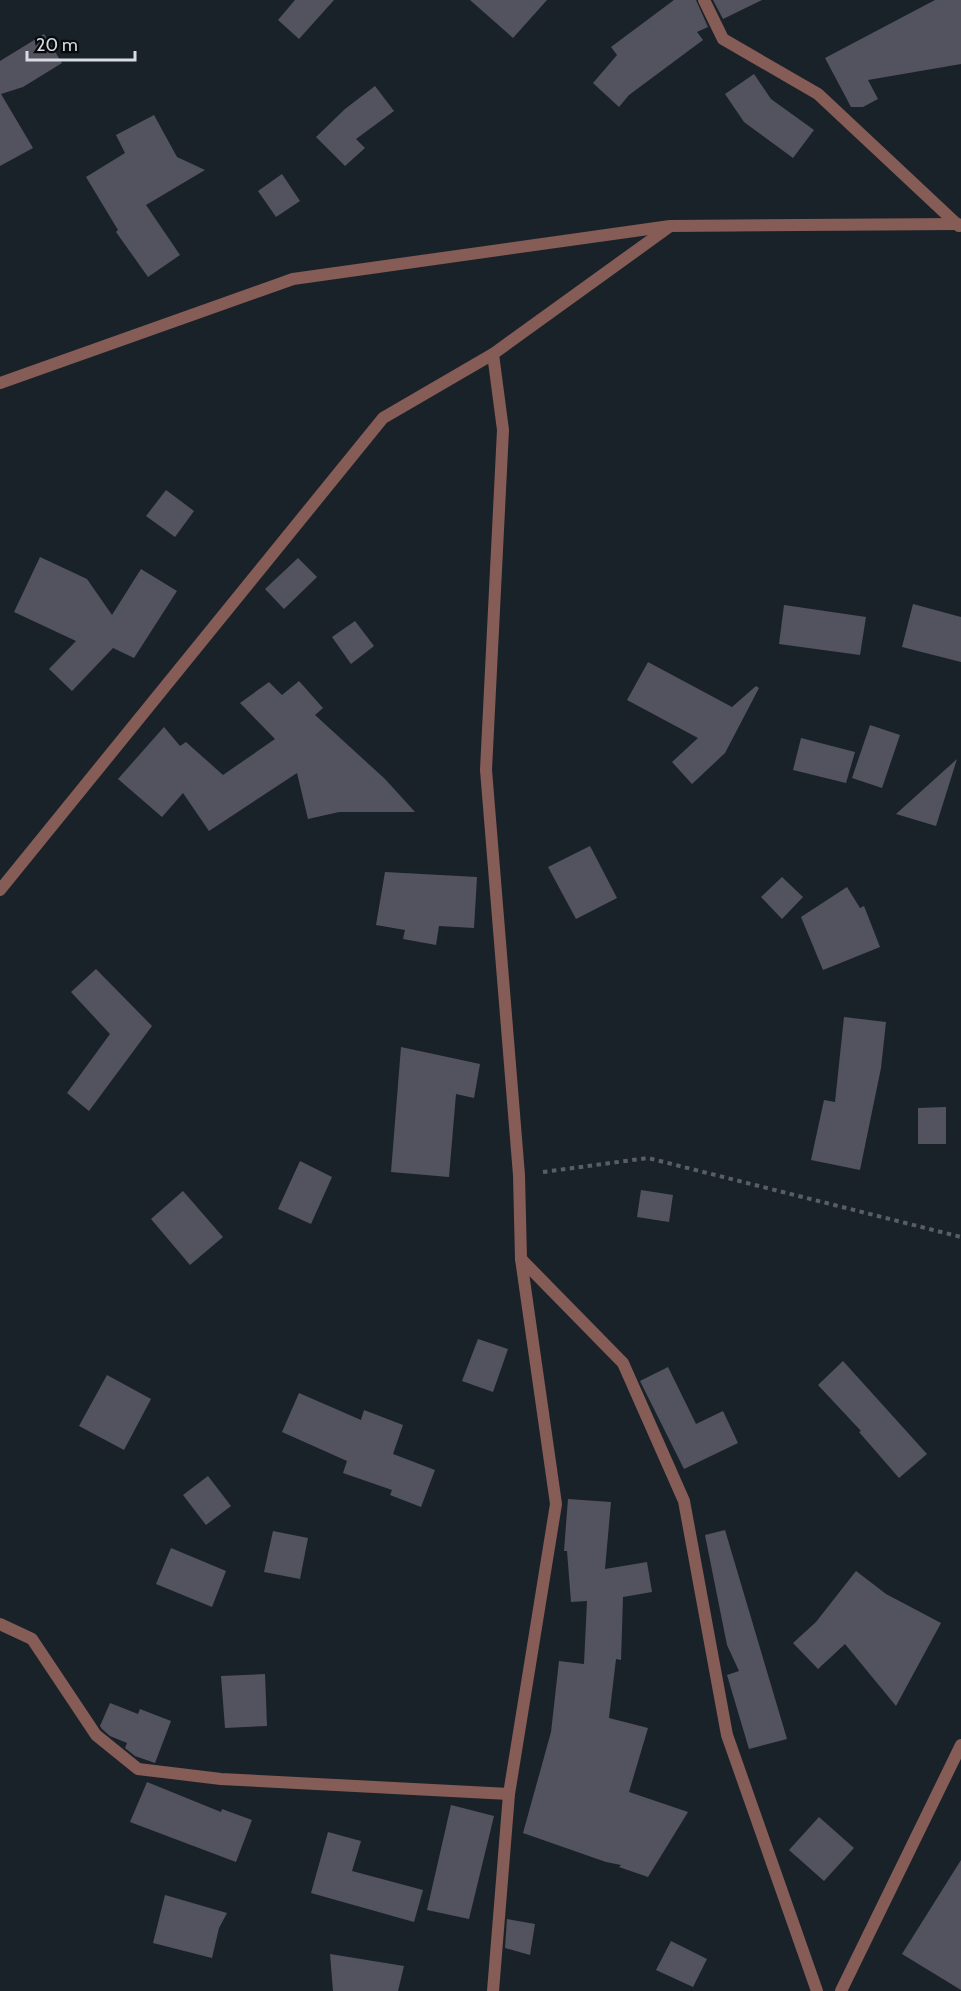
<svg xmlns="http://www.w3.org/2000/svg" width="961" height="1991" font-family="Cabin,sans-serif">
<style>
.building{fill:#52535f}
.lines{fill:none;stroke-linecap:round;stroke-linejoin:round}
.path{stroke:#575e65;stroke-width:4;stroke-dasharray:4.5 4.5;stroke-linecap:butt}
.street{stroke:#865c56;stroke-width:12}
</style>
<rect width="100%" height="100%" fill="#1a2229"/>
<g class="building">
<path d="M 295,0 L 334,0 L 299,39 L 278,20 Z"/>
<path d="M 470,0 L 547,0 L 513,38 Z"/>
<path d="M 674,0 L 696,0 L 708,27 L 697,32 L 703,40 L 629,95 L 619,107 L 593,83 L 617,55 L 611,47 Z"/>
<path d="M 713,0 L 762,0 L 723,19 Z"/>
<path d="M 935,0 L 961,0 L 961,64 L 868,80 L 878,99 L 863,107 L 851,107 L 825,58 Z"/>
<path d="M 44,34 L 62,63 L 23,87 L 1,94 L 33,148 L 0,166 L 0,61 Z"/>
<path d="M 754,74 L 771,99 L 814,130 L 793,158 L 744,122 L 725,94 Z"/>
<path d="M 375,86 L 394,111 L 356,139 L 365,148 L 345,166 L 316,137 L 345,109 Z"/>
<path d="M 154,115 L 177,157 L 205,170 L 146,205 L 180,255 L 148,277 L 116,232 L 118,230 L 86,177 L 125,153 L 116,135 Z"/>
<path d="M 282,174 L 300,201 L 276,217 L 258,191 Z"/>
<path d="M 166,490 L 194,511 L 175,537 L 146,516 Z"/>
<path d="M 40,557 L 87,579 L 112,615 L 141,569 L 177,591 L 134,658 L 113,648 L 72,691 L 49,669 L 76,641 L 14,612 Z"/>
<path d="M 298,558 L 317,577 L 284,609 L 265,589 Z"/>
<path d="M 913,604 L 961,617 L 961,662 L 902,647 Z"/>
<path d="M 784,605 L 866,617 L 860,655 L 779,644 Z"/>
<path d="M 355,621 L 374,646 L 351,664 L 332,637 Z"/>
<path d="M 648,662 L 732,707 L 756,686 L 759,688 L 725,753 L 692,784 L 672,762 L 698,738 L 627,700 Z"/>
<path d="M 299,681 L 323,708 L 315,715 L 385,779 L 415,812 L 339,812 L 308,819 L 297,773 L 209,831 L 183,793 L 162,817 L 118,779 L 164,727 L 180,746 L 186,742 L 223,775 L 275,739 L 240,703 L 269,682 L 282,695 Z"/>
<path d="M 870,725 L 900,735 L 882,788 L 852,778 Z"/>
<path d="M 801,738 L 855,752 L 846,783 L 793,770 Z"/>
<path d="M 957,759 L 936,826 L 896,814 Z"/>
<path d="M 590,846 L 617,898 L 576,919 L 548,867 Z"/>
<path d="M 385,872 L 477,877 L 474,928 L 439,926 L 436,945 L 403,939 L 405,930 L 376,925 Z"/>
<path d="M 782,877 L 803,897 L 782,919 L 761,897 Z"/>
<path d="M 847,887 L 860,908 L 864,906 L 880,947 L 823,970 L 801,917 Z"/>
<path d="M 96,969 L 152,1026 L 89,1111 L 67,1093 L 110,1034 L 71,992 Z"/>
<path d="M 844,1017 L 886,1022 L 881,1068 L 860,1170 L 811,1160 L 824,1100 L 835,1102 Z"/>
<path d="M 401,1047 L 480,1064 L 474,1098 L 456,1094 L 449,1177 L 391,1172 Z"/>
<path d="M 946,1107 L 946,1144 L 918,1144 L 918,1108 Z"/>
<path d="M 300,1161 L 332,1177 L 311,1224 L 278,1209 Z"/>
<path d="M 641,1190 L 673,1195 L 669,1222 L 637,1217 Z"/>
<path d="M 183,1191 L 223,1237 L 190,1265 L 151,1219 Z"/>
<path d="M 478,1339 L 508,1349 L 493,1392 L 462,1381 Z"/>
<path d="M 843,1361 L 927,1454 L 899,1478 L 859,1432 L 861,1431 L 818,1385 Z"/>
<path d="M 668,1367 L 696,1424 L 723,1411 L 738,1443 L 684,1469 L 640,1381 Z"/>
<path d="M 107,1375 L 151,1399 L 124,1450 L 79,1426 Z"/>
<path d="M 299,1393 L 361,1420 L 364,1410 L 403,1425 L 393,1454 L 435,1470 L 421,1507 L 390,1495 L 392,1490 L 343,1473 L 347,1461 L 282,1432 Z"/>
<path d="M 208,1476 L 231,1506 L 206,1525 L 183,1495 Z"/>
<path d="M 568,1499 L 611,1502 L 605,1569 L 647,1562 L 652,1592 L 623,1597 L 621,1660 L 616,1659 L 609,1718 L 648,1728 L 629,1792 L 688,1812 L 648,1877 L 619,1867 L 621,1865 L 606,1862 L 523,1833 L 551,1732 L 559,1661 L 584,1664 L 587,1601 L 571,1602 L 567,1551 L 564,1551 Z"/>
<path d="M 725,1530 L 787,1739 L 749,1749 L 727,1675 L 739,1671 L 727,1645 L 705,1535 Z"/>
<path d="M 273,1531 L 308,1538 L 300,1579 L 264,1572 Z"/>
<path d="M 171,1548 L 226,1571 L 212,1607 L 156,1584 Z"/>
<path d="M 856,1571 L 886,1594 L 941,1623 L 896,1706 L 845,1644 L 818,1669 L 793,1643 L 816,1622 Z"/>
<path d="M 265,1674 L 267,1726 L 225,1728 L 221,1676 Z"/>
<path d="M 110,1703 L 138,1714 L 140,1709 L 171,1721 L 155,1763 L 135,1756 L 125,1748 L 127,1743 L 110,1736 L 102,1729 L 100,1726 Z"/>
<path d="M 147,1782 L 221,1812 L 222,1809 L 252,1820 L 236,1862 L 130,1822 Z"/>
<path d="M 451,1805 L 494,1816 L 469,1919 L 427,1910 Z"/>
<path d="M 819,1817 L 854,1848 L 824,1881 L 789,1850 Z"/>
<path d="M 328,1832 L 361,1841 L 352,1871 L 423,1890 L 414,1922 L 311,1893 Z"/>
<path d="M 961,1860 L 961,1990 L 902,1954 Z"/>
<path d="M 165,1895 L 227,1913 L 219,1928 L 212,1958 L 153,1943 Z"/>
<path d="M 507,1919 L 535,1924 L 530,1955 L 505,1948 Z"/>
<path d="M 671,1941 L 707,1959 L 693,1987 L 656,1970 Z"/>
<path d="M 330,1954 L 404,1966 L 398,1991 L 333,1991 Z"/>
</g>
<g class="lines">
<path class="path" d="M 543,1172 L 648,1158 L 961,1237"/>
<g class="street">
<path d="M 704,0 L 723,39 L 818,94 L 959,226"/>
<path d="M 0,383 L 293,279 L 670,226 L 958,224"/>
<path d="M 0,890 L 383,418 L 493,354 L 669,227"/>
<path d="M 521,1259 L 623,1363 L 684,1501 L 727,1735 L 817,1991"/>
<path d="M 0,1624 L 32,1639 L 96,1735 L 138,1769 L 221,1779 L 509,1794"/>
<path d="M 493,1991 L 509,1794 L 556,1504 L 521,1259 L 519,1175 L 486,770 L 503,430 L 493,354"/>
<path d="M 841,1991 L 961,1745"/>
</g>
</g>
<path d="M27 51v9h108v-9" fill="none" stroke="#d6dce1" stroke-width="3"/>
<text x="36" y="51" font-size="18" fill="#d6dce1" stroke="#080b0e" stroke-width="4.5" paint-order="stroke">20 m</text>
</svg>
